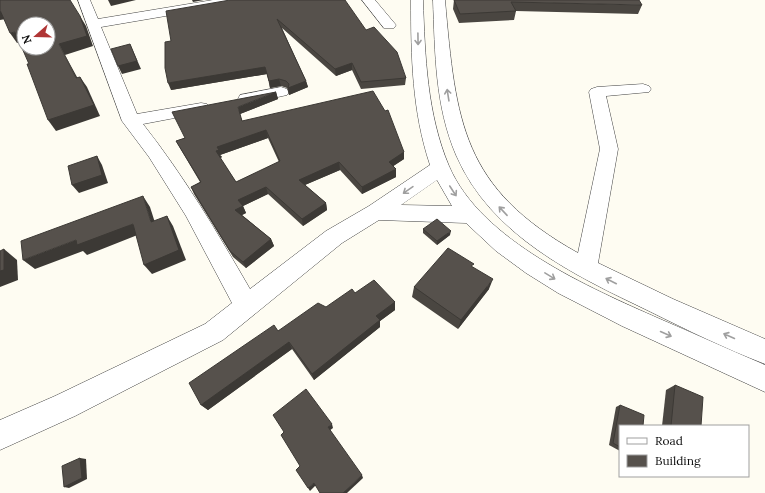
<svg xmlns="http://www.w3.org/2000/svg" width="765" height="493" font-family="Lora,serif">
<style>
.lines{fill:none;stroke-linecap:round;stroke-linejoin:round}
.minor-casing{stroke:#424242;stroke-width:1}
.minor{fill:#fff;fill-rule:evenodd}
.wall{fill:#4a4641;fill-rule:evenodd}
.shaded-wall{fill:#3c3935}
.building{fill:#56514c;stroke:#3c3935;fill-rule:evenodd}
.oneway{stroke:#9f9f9f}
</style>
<rect width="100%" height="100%" fill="#fefcf2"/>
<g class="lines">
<defs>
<g id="minor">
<path d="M 78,0 L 90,0 L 98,19 L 213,0 L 242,0 L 236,4 L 101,27 L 137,114 L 201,103 L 207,104 L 209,108 L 207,112 L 201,113 L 143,124 C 184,176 217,232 250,289 L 326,231 L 369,206 L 430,165 C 412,111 411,57 411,0 L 423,0 C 425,56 427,114 449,166 C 481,241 590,288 660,319 C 695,334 730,350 765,365 L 765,392 L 622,326 L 558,293 L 526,273 L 496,251 L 466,223 L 379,220 L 342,243 L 223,340 L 75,416 L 0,450 L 0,420 L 55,396 L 205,324 L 232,303 L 186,216 L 149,157 L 122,121 ZM 437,180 L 452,206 L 401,205 Z"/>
<path d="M 362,0 L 375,0 L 396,25 L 394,28 L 384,28 Z"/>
<path d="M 433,0 L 445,0 C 456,123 462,188 578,253 L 600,149 L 589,92 L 591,89 L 597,87 L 643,84 L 649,86 L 651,89 L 649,92 L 606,96 L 618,149 L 598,263 L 673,299 L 765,339 L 765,364 C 726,349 687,330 649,311 C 574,275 491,236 456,155 C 435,106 435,53 433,0 Z"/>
<path d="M 281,87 L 287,89 L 289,92 L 287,95 L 246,104 L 240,103 L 238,99 L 240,95 Z"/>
</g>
</defs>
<use href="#minor" class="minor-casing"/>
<use href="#minor" class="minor"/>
</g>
<g class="wall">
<path d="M 230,0 L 366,30 L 406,78 L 405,85 L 361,89 L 352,70 L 336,76 L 282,28 L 306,81 L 308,87 L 289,95 L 287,88 L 281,86 L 270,88 L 267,74 L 171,90 L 171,41 Z"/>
<path d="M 454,0 L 642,5 L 638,14 L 516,11 L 514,20 L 459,23 L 453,9 Z"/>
<path d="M 276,92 L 278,99 L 240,114 L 242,121 L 404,152 L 404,159 L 393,166 L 396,177 L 362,194 L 340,170 L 305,185 L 326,203 L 327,210 L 303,226 L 268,194 L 243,206 L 246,213 L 242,215 L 271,239 L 274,246 L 246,268 L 233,257 L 194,194 L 191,187 L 200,182 L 180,148 L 176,141 L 185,138 ZM 268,138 L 279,162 L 236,182 L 220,158 L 222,157 L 220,155 Z"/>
<path d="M 423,229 L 450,235 L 437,245 L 423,233 Z"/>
<path d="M 473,267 L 489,289 L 458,329 L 412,297 L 414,287 Z"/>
<path d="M 355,293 L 395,302 L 395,310 L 380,321 L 380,327 L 314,380 L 292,349 L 208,410 L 201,405 L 278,331 Z"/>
<path d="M 675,385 L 701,426 L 662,426 L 666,390 Z"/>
<path d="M 620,405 L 620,451 L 609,445 L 616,407 Z"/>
</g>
<g class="shaded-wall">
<path d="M 108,0 L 136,0 L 111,6 Z"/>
<path d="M 192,0 L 204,0 L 193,2 Z"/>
<path d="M 0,10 L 6,19 L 0,20 Z"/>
<path d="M 80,16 L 86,26 L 93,46 L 65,55 L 83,88 L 76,78 L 59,44 Z"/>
<path d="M 15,32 L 22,42 L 17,43 L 10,33 Z"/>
<path d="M 130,44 L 141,69 L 122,74 L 118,66 Z"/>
<path d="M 352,63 L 352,70 L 336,76 L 335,69 Z"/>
<path d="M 265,67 L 267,74 L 171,90 L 168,83 Z"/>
<path d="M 80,77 L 87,87 L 100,116 L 56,131 L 48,120 Z"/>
<path d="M 279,79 L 281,86 L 270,88 L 269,81 Z"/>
<path d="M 306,81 L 308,87 L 289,95 L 288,88 Z"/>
<path d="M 276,92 L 278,99 L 240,114 L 238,107 Z"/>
<path d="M 266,130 L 268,138 L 220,155 L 222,157 L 219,159 L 216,151 L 217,147 Z"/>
<path d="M 404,152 L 404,159 L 389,169 L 389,162 Z"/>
<path d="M 97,156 L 102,165 L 108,183 L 79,193 L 72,185 Z"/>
<path d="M 339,162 L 340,170 L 300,187 L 299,180 Z"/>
<path d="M 396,169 L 396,177 L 362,194 L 362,187 Z"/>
<path d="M 266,187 L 268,194 L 243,206 L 246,213 L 238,217 L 235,210 L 238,200 Z"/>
<path d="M 143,196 L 150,207 L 158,232 L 151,222 Z"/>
<path d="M 326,203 L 327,210 L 303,226 L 302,219 Z"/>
<path d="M 167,216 L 173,226 L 186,260 L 152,274 L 144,265 Z"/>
<path d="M 133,224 L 140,234 L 87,255 L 83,251 L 35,269 L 23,260 L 76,240 Z"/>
<path d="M 451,231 L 450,235 L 437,245 L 437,241 Z"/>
<path d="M 271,239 L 274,246 L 246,268 L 243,262 Z"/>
<path d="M 4,249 L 17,260 L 18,280 L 0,287 L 0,271 Z"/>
<path d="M 493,279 L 489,289 L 458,329 L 461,320 Z"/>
<path d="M 395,302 L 395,310 L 380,321 L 380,327 L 314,380 L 312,374 L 376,316 Z"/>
<path d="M 289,342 L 292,349 L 208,410 L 201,405 Z"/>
<path d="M 332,424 L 333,428 L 329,431 L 328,427 Z"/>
<path d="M 80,458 L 86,459 L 87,479 L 69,488 L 64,487 Z"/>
<path d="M 362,475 L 363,478 L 347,493 L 343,493 Z"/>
<path d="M 314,483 L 316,485 L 310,491 L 308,488 Z"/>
</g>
<g class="building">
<path d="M 0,0 L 70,0 L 80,16 L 87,36 L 59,44 L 76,78 L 80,77 L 94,105 L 48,120 L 27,64 L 29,64 L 15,32 L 10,33 L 0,10 ZM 24,24 L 48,24 L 48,48 L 24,48 Z"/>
<path d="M 230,0 L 345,0 L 366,30 L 374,27 L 397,52 L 406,78 L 361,82 L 352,63 L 335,69 L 277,19 L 306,81 L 288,88 L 289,84 L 286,81 L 279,79 L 269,81 L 265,67 L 168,83 L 165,68 L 165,42 L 171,41 L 166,11 Z"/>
<path d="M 454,0 L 639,0 L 642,5 L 511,2 L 516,11 L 460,14 Z"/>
<path d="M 130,44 L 137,61 L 118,66 L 111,49 Z"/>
<path d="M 373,91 L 385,111 L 388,110 L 404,152 L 389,162 L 396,169 L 362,187 L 339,162 L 299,180 L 326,203 L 302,219 L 266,187 L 238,200 L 243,206 L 235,210 L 271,239 L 243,262 L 230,251 L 191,187 L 201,182 L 176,141 L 185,138 L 172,112 L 276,92 L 238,107 L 242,121 ZM 266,130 L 280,161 L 236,182 L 216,151 L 219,150 L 217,147 Z"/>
<path d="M 97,156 L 102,175 L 72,185 L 68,166 Z"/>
<path d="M 143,196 L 151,222 L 167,216 L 179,250 L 144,265 L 133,224 L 77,245 L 76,240 L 23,260 L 21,241 Z"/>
<path d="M 437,219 L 451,231 L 437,241 L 423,229 Z"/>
<path d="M 448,248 L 474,264 L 471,266 L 493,279 L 461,320 L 414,287 Z"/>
<path d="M 4,249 L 4,270 L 0,271 L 0,251 Z"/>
<path d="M 374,280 L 395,302 L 376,316 L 380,320 L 312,374 L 289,342 L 201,405 L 189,383 L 274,325 L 278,331 L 318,303 L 326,307 L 352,289 L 355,293 Z"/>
<path d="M 675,385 L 703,397 L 701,426 L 671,426 Z"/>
<path d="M 306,389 L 332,424 L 328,427 L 362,475 L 343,493 L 320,493 L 314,483 L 308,488 L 296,470 L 300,466 L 281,435 L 284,432 L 273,415 Z"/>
<path d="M 620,405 L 644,415 L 643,426 L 620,426 L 620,447 L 613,443 Z"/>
<path d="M 80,458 L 82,478 L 64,487 L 62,466 Z"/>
</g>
<defs><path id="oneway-shaft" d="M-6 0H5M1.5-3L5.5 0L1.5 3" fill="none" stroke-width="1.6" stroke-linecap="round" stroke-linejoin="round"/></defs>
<g class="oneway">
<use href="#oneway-shaft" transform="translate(418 39) rotate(89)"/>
<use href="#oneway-shaft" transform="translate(448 95) rotate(-99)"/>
<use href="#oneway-shaft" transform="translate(408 190) rotate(145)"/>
<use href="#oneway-shaft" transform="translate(453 191) rotate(57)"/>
<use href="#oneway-shaft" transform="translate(503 211) rotate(-133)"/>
<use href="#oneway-shaft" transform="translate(550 276) rotate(31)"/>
<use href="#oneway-shaft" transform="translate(611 281) rotate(-153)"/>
<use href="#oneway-shaft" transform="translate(666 334) rotate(24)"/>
<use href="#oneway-shaft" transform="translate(729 336) rotate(-156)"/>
</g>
<rect x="619" y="425" width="130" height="52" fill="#ffffff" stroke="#9f9f9f"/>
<rect x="627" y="438" width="20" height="6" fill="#ffffff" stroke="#9f9f9f"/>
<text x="655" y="445" font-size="12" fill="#0f0f0f">Road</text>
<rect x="627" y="455" width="20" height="12" fill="#56514c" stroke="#9f9f9f"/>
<text x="655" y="465" font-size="12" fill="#0f0f0f">Building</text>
<g transform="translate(36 36) rotate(250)"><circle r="19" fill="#ffffff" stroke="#9f9f9f"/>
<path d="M0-3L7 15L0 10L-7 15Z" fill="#b03535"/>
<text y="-6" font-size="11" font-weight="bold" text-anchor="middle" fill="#0f0f0f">N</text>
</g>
</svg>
